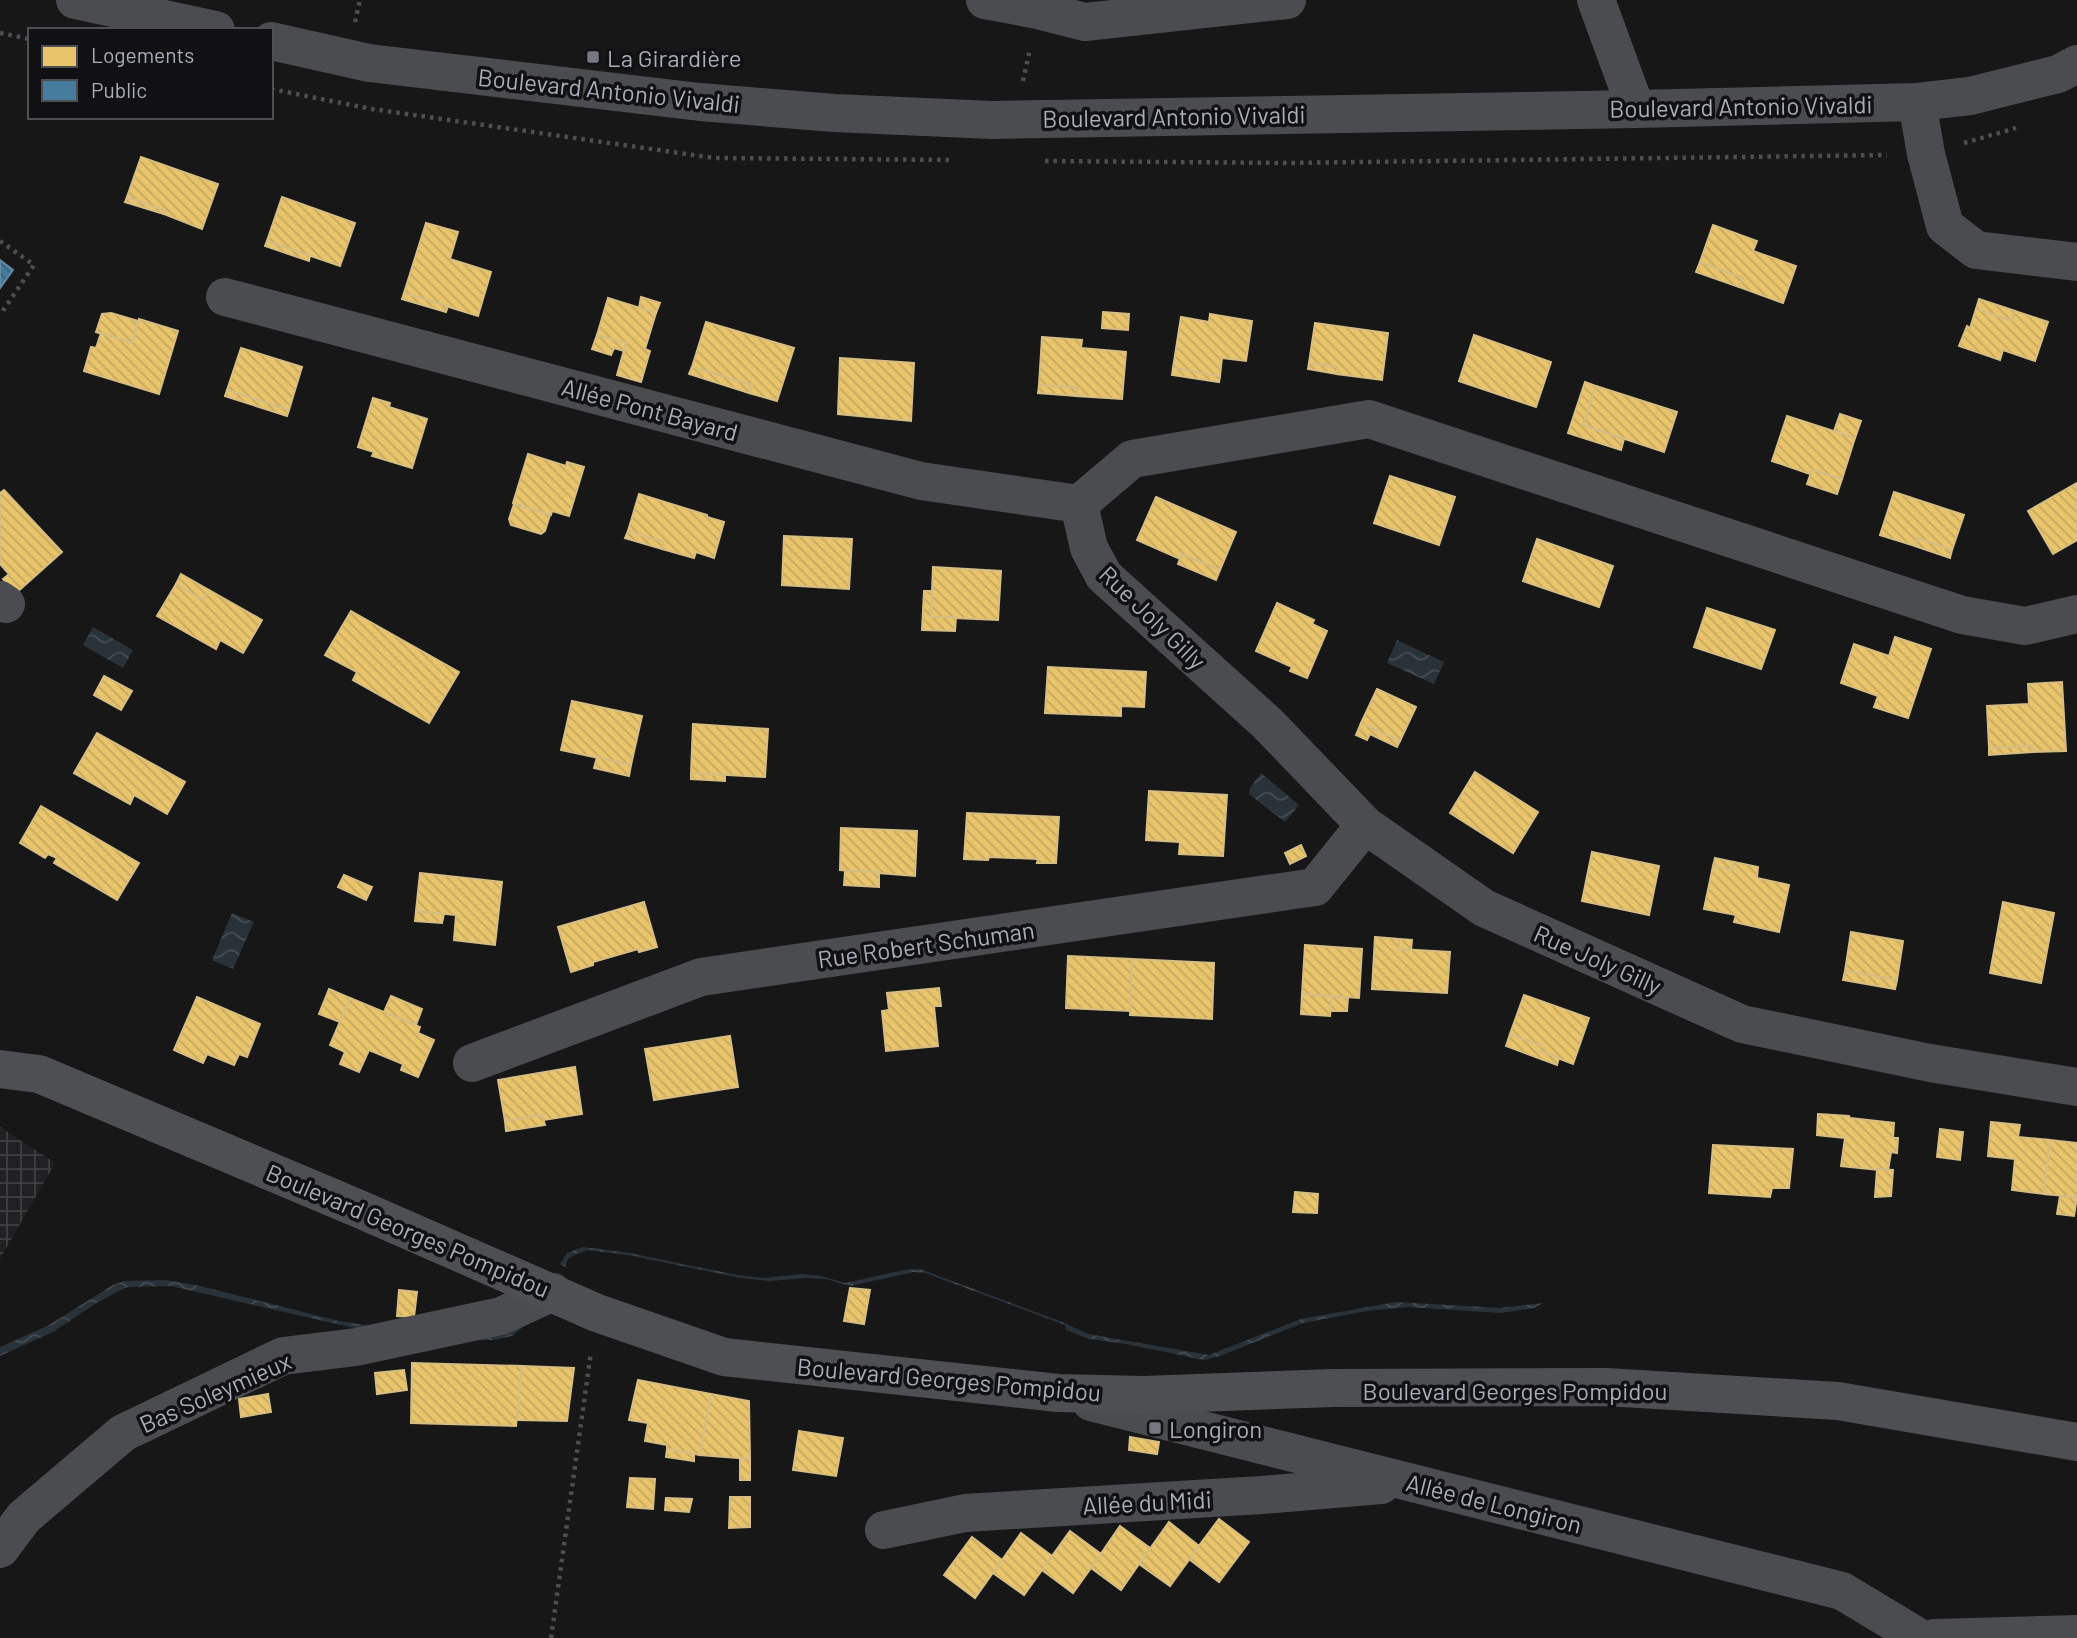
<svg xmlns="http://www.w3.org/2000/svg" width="2077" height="1638" font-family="Barlow,sans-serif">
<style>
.industrial{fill:url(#industrial-grid)}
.water{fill:url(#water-waves)}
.homes{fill:url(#homes-back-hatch);stroke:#d6bd81;stroke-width:2}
.public{fill:url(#public-back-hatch);stroke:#638aa5;stroke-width:2}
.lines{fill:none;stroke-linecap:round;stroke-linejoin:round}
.path{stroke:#4d4e52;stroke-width:4.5;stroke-dasharray:3.5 5;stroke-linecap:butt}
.minor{stroke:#4b4c50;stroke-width:38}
.major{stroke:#4d4f52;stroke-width:38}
.poi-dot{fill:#757880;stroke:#111113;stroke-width:2.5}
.labels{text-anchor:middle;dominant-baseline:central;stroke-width:7;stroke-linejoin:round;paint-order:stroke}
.poi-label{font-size:24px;fill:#a8adb8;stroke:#111113;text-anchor:start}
.street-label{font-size:24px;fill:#a8adb8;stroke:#111113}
</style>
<defs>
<pattern id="industrial-grid" width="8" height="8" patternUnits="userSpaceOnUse" patternTransform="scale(1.75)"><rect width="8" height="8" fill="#212123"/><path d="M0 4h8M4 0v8" fill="none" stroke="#3e3f41"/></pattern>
<pattern id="water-waves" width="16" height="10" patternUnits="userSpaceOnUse" patternTransform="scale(1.75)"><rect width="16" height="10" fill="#2a3239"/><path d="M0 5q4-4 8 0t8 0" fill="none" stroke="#464d54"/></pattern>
<pattern id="homes-back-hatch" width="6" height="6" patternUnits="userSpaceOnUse" patternTransform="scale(1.75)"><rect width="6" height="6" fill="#e9c46a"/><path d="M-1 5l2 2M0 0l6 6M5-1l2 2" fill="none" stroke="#c4a760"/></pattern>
<pattern id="public-back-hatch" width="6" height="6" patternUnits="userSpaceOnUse" patternTransform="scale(1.75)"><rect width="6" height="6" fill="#457b9d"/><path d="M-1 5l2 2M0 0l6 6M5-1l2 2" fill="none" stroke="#3e6279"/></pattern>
</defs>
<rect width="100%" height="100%" fill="#171717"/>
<path class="industrial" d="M 0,1127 L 55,1163 L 0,1259 Z"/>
<g class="water">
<path d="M 93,627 L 133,650 L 123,668 L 83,645 Z"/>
<path d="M 1397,640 L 1444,662 L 1434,684 L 1387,663 Z"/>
<path d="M 1261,773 L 1299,805 L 1285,822 L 1249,794 L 1250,788 Z"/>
<path d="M 232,913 L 254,922 L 233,969 L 212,960 Z"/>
<path d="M 583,1247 L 624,1252 L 737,1275 L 764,1278 L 802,1274 L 821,1276 L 845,1283 L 904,1270 L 920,1269 L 1062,1322 L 1088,1334 L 1209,1355 L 1301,1319 L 1396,1302 L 1500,1308 L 1543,1303 L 1534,1308 L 1500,1313 L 1407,1307 L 1367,1311 L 1303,1323 L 1220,1356 L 1204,1360 L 1126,1344 L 1089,1339 L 1066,1330 L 1065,1325 L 925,1273 L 914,1272 L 850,1286 L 826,1279 L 807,1278 L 769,1281 L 741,1278 L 628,1255 L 588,1250 L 576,1254 L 568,1259 L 565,1267 L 560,1264 L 567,1253 Z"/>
<path d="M 166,1280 L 196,1285 L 339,1321 L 371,1326 L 530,1321 L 512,1336 L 493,1340 L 459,1340 L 376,1333 L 171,1286 L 128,1287 L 117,1292 L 95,1304 L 53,1332 L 0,1356 L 0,1347 L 49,1325 L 113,1285 L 124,1281 Z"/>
</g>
<g class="homes">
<path d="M 141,157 L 218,184 L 202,229 L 164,214 L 166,211 L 127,197 Z"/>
<path d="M 127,197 L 166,211 L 164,214 L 125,202 Z"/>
<path d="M 282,197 L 355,223 L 340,266 L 267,241 Z"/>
<path d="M 426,223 L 458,232 L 450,259 L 491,272 L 478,316 L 404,293 Z"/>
<path d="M 1713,225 L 1757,241 L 1753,251 L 1796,266 L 1783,303 L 1739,287 L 1743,278 L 1700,262 Z"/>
<path d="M 267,241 L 310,256 L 309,261 L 265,246 Z"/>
<path d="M 1700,262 L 1743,278 L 1739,287 L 1696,272 Z"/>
<path d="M 404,293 L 448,306 L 446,312 L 402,299 Z"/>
<path d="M 641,297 L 660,303 L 656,313 L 639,308 Z"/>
<path d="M 608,298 L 656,313 L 645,349 L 650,351 L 641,382 L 617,375 L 626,343 L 597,335 Z"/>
<path d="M 1979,299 L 2015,311 L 2012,321 L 1976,309 Z"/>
<path d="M 1976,309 L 2012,321 L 2015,311 L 2048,322 L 2035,361 L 2003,350 L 2000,360 L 1959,346 L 1967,326 L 1970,328 Z"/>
<path d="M 1103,312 L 1129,314 L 1128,330 L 1102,328 Z"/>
<path d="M 111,313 L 138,321 L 132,343 L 96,332 L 102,314 Z"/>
<path d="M 1210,314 L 1252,321 L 1246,361 L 1222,358 L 1220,376 L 1173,368 L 1181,317 L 1209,322 Z"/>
<path d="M 139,319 L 178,331 L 159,394 L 84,371 L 91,347 L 96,348 L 101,333 L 132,343 Z"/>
<path d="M 706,322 L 794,348 L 777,401 L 749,393 L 752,385 L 692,367 Z"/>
<path d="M 1315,323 L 1388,333 L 1382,380 L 1337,374 L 1337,367 L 1309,363 Z"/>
<path d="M 597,335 L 626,343 L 624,351 L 614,348 L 611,355 L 592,349 Z"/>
<path d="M 1474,335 L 1551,362 L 1536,407 L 1459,381 Z"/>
<path d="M 1042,337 L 1082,340 L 1081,348 L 1126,352 L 1122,399 L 1076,396 L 1077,388 L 1039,385 Z"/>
<path d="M 241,348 L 302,367 L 289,410 L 227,390 Z"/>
<path d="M 840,358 L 914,363 L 911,421 L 838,414 Z"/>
<path d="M 1309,363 L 1337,367 L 1337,374 L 1308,369 Z"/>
<path d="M 692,367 L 752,385 L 749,393 L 689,374 Z"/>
<path d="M 1173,368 L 1220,376 L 1219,382 L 1172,375 Z"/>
<path d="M 1585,382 L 1596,386 L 1583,425 L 1624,439 L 1621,450 L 1568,433 Z"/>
<path d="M 1039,385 L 1077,388 L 1076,396 L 1038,393 Z"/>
<path d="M 1596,386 L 1677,412 L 1664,452 L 1583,425 Z"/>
<path d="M 227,390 L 289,410 L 287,416 L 225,396 Z"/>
<path d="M 373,398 L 390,403 L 389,407 L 427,419 L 412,468 L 372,456 L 374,452 L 358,447 Z"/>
<path d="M 1840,414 L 1861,421 L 1855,438 L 1834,431 Z"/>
<path d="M 1787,416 L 1855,438 L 1842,479 L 1812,470 L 1810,474 L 1772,461 Z"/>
<path d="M 528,454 L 566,466 L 567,462 L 584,467 L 569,516 L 552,511 L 551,515 L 513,503 Z"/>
<path d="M 1812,470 L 1842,479 L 1837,494 L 1807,484 Z"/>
<path d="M 1390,476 L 1455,497 L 1439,545 L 1374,523 Z"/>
<path d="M 2077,483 L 2077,540 L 2053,554 L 2028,511 Z"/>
<path d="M 4,490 L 62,552 L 16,593 L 3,579 L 9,574 L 0,564 L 0,493 Z"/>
<path d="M 1894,492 L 1964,515 L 1952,550 L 1917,538 L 1915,546 L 1880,535 Z"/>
<path d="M 639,494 L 707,515 L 707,517 L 724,522 L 714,558 L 696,552 L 694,558 L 662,549 L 663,542 L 628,531 Z"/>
<path d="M 1156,497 L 1236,532 L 1220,570 L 1182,554 L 1180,559 L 1137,540 Z"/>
<path d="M 514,504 L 550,515 L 545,531 L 541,534 L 511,525 L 509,519 Z"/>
<path d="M 628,531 L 663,542 L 662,549 L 625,538 Z"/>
<path d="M 784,536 L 852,539 L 849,589 L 782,585 Z"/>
<path d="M 1917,538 L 1952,550 L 1950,558 L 1915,546 Z"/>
<path d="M 1537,539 L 1613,566 L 1599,607 L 1523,581 Z"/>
<path d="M 1182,554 L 1220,570 L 1216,580 L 1178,564 Z"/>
<path d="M 933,567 L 1001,571 L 998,620 L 931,617 Z"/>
<path d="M 181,574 L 209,590 L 203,600 L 176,584 Z"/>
<path d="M 176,584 L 203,600 L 209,590 L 262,620 L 243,653 L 220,640 L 216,649 L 157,616 Z"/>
<path d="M 924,591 L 932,591 L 931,617 L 956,617 L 955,631 L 922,630 Z"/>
<path d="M 1277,603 L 1314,620 L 1312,624 L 1327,631 L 1307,678 L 1290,671 L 1292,667 L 1256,651 Z"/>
<path d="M 1707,608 L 1775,630 L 1761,669 L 1694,647 Z"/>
<path d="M 351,611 L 459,672 L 429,723 L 353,680 L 357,672 L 325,655 Z"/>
<path d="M 1895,637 L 1931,649 L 1908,718 L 1874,707 L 1878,696 L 1841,683 L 1854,644 L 1889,656 Z"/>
<path d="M 1048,667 L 1146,672 L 1144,707 L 1121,706 L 1121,716 L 1045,713 Z"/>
<path d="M 104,676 L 132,691 L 121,710 L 94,695 Z"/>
<path d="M 2062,682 L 2066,751 L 2032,752 L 2032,746 L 1989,748 L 1987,706 L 2029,704 L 2028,684 Z"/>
<path d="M 1377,689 L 1416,707 L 1400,741 L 1361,723 Z"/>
<path d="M 572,701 L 642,716 L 631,765 L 561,750 Z"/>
<path d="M 1361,723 L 1400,741 L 1397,747 L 1370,734 L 1367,740 L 1356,735 Z"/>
<path d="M 693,724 L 768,729 L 765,777 L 691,773 Z"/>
<path d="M 97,733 L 185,782 L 167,814 L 134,795 L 130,804 L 74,773 Z"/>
<path d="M 2032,746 L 2032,752 L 1989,755 L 1989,748 Z"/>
<path d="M 597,757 L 631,765 L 629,776 L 594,768 Z"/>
<path d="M 1475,772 L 1538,812 L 1513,853 L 1450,813 Z"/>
<path d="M 691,773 L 725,775 L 725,781 L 691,779 Z"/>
<path d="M 1149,791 L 1227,795 L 1223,856 L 1179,854 L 1180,842 L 1146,840 Z"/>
<path d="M 41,806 L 139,863 L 117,900 L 54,863 L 57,858 L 48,854 L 45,858 L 20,843 Z"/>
<path d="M 967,813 L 1059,817 L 1056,863 L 1037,863 L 1038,859 L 989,857 L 988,860 L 964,859 Z"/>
<path d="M 841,828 L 917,831 L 915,876 L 840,870 Z"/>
<path d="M 1301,845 L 1306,856 L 1290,864 L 1285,853 Z"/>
<path d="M 1592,852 L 1659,866 L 1649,915 L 1582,901 Z"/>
<path d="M 1715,858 L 1734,862 L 1732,870 L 1713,866 Z"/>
<path d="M 1734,862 L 1758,867 L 1757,878 L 1789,885 L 1779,932 L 1734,922 L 1736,915 L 1704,909 L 1713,866 L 1732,870 Z"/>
<path d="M 845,871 L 879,872 L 879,887 L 844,885 Z"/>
<path d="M 420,873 L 502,882 L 495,945 L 454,940 L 456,915 L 416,911 Z"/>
<path d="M 344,875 L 372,887 L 366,900 L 338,887 Z"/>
<path d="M 644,902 L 657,947 L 639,952 L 638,949 L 593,962 L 593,965 L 571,972 L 558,927 Z"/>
<path d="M 2003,902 L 2054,913 L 2041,983 L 1990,973 Z"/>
<path d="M 416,911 L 444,914 L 442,923 L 415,921 Z"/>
<path d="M 1851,932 L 1903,941 L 1897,980 L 1845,971 Z"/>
<path d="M 1375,937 L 1399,939 L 1399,949 L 1450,952 L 1447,993 L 1372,989 Z"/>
<path d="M 1399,939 L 1412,940 L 1411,950 L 1399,949 Z"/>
<path d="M 1305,945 L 1362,949 L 1359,998 L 1302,994 Z"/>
<path d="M 1068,956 L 1132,959 L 1130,1011 L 1066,1008 Z"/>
<path d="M 1132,959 L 1214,963 L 1212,1019 L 1130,1015 Z"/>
<path d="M 1845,971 L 1897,980 L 1895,989 L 1843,980 Z"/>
<path d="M 939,988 L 941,1006 L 934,1006 L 938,1046 L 886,1051 L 882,1011 L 889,1010 L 887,993 Z"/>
<path d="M 329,989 L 350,998 L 340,1022 L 319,1014 Z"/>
<path d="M 1302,994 L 1332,996 L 1330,1016 L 1301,1014 Z"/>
<path d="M 1524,995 L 1589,1018 L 1573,1064 L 1539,1051 L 1541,1046 L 1510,1034 Z"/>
<path d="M 391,996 L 422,1009 L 416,1025 L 384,1012 Z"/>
<path d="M 1332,996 L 1348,998 L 1347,1011 L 1330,1011 Z"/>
<path d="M 197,997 L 260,1024 L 247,1057 L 239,1054 L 234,1065 L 207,1054 L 203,1063 L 174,1050 Z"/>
<path d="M 350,998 L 420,1027 L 418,1033 L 434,1040 L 418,1077 L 401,1070 L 403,1064 L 369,1050 L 359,1072 L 340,1064 L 345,1052 L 330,1045 Z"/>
<path d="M 1510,1034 L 1541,1046 L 1539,1051 L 1559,1058 L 1557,1065 L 1506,1046 Z"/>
<path d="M 730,1036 L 738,1087 L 654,1100 L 645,1049 Z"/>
<path d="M 575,1067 L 582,1114 L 544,1120 L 542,1115 L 505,1121 L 498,1080 Z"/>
<path d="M 1818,1114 L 1849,1116 L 1850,1118 L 1894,1123 L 1893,1138 L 1898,1138 L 1897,1153 L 1891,1152 L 1888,1171 L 1841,1166 L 1845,1138 L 1817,1135 Z"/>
<path d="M 542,1115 L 545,1125 L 506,1131 L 505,1121 Z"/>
<path d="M 1991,1122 L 2020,1125 L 2018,1137 L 2050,1140 L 2044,1194 L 2012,1190 L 2015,1159 L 1988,1156 Z"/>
<path d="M 1940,1129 L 1963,1132 L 1960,1160 L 1937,1157 Z"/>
<path d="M 2050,1140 L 2077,1143 L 2077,1197 L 2044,1194 Z"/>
<path d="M 1713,1145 L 1793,1149 L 1789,1188 L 1772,1188 L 1770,1197 L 1709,1193 Z"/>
<path d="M 1877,1169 L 1893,1170 L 1891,1196 L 1875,1197 Z"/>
<path d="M 1295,1192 L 1318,1194 L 1317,1213 L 1293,1212 Z"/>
<path d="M 2060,1196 L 2077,1197 L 2074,1216 L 2057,1214 Z"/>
<path d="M 850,1288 L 870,1290 L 864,1324 L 844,1321 Z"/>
<path d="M 399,1290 L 417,1292 L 414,1317 L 397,1316 Z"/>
<path d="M 412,1363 L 522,1366 L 516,1426 L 411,1423 Z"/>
<path d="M 522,1366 L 574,1368 L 567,1421 L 517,1420 Z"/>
<path d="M 404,1370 L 407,1390 L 377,1394 L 375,1373 Z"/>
<path d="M 638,1380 L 711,1394 L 700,1455 L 667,1449 L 667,1445 L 645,1441 L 648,1423 L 629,1420 Z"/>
<path d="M 268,1394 L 271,1412 L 241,1417 L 239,1399 Z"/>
<path d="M 711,1394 L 749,1401 L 750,1459 L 700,1455 Z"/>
<path d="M 799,1431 L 843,1438 L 836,1476 L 793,1470 Z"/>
<path d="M 1130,1437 L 1159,1442 L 1157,1454 L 1129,1450 Z"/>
<path d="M 667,1449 L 694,1454 L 694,1461 L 666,1457 Z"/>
<path d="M 740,1458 L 750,1459 L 750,1480 L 740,1480 Z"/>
<path d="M 630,1478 L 655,1479 L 653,1509 L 627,1507 Z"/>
<path d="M 730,1497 L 750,1497 L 750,1527 L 729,1528 Z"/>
<path d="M 666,1498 L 692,1499 L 689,1512 L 665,1510 Z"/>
<path d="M 1219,1519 L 1249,1542 L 1219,1582 L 1189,1559 Z"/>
<path d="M 1169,1522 L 1199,1546 L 1170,1586 L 1139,1564 Z"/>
<path d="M 1120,1526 L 1150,1548 L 1121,1590 L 1091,1568 Z"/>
<path d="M 1070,1531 L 1101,1554 L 1073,1593 L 1042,1570 Z"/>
<path d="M 1021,1533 L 1052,1556 L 1024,1595 L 993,1573 Z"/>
<path d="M 972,1537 L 1002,1560 L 975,1598 L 944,1575 Z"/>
</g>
<path class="public" d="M 0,260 L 13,270 L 0,288 Z"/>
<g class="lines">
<g class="path">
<path d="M 355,22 L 360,0"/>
<path d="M 0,33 L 30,39"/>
<path d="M 1023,81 L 1030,49"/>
<path d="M 271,89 L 372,109 L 714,158 L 952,160"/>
<path d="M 1964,143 L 2016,128"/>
<path d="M 1045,161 L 1288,163 L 1887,155"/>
<path d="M 0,241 L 34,265 L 0,315"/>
<path d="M 551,1638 L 591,1352"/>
</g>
<g class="minor">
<path d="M 75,0 L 216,30"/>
<path d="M 985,0 L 1038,10 L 1085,22 L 1287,0"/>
<path d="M 1596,0 L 1636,109"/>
<path d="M 271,41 L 369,63 L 700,102 L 834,113 L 992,120 L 1636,109 L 1917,102 L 1970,96 L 2058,74 L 2077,64"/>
<path d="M 1917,102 L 1926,154 L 1945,226 L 1976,250 L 2077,262"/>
<path d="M 225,297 L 921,481 L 1079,504"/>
<path d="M 0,600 L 6,604"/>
<path d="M 2077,614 L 2025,626 L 1962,615 L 1369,419 L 1132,459 L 1079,504 L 1089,548 L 1104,576 L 1268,724 L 1365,825 L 1484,908 L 1742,1024 L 1930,1063 L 2077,1087"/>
<path d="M 472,1063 L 701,977 L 1315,887 L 1365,825"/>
<path d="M 1091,1402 L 1842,1591 L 1920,1638"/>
<path d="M 884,1530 L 965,1513 L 1262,1495 L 1381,1485"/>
<path d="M 0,1549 L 24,1517 L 123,1433 L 283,1356 L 356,1347 L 501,1316 L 553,1292"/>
<path d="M 1934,1638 L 2077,1634"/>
</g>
<path class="major" d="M 0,1069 L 39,1074 L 357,1208 L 597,1313 L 724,1357 L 1058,1393 L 1143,1395 L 1334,1388 L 1606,1387 L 1838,1401 L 2077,1442"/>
</g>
<g class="poi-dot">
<rect x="586" y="50" width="14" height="14" rx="3.5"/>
<rect x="1148" y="1421" width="14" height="14" rx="3.5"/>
</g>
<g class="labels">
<g class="poi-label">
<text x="607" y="57">La Girardière</text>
<text x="1169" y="1428">Longiron</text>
</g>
<g class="street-label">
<text transform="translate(609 90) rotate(6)">Boulevard Antonio Vivaldi</text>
<text transform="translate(1741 106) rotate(-1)">Boulevard Antonio Vivaldi</text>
<text transform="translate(1174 116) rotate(-1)">Boulevard Antonio Vivaldi</text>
<text transform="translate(650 409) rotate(15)">Allée Pont Bayard</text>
<text transform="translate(1153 617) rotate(44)">Rue Joly Gilly</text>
<text transform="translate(926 944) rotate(-8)">Rue Robert Schuman</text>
<text transform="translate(1598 959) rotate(24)">Rue Joly Gilly</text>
<text transform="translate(408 1230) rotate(23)">Boulevard Georges Pompidou</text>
<text transform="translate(949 1379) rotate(5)">Boulevard Georges Pompidou</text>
<text x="1515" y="1390">Boulevard Georges Pompidou</text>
<text transform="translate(215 1392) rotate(-24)">Bas Soleymieux</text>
<text transform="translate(1147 1502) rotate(-3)">Allée du Midi</text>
<text transform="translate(1494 1503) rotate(14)">Allée de Longiron</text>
</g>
</g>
<rect x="28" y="28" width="245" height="91" fill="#111113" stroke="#4d4f55" stroke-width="2"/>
<rect x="42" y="46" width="35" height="21" fill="#e9c46a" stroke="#4d4f55" stroke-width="2"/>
<text x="91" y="63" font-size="21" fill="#a8adb8">Logements</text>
<rect x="42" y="80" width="35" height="21" fill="#457b9d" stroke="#4d4f55" stroke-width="2"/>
<text x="91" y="98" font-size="21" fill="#a8adb8">Public</text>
</svg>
